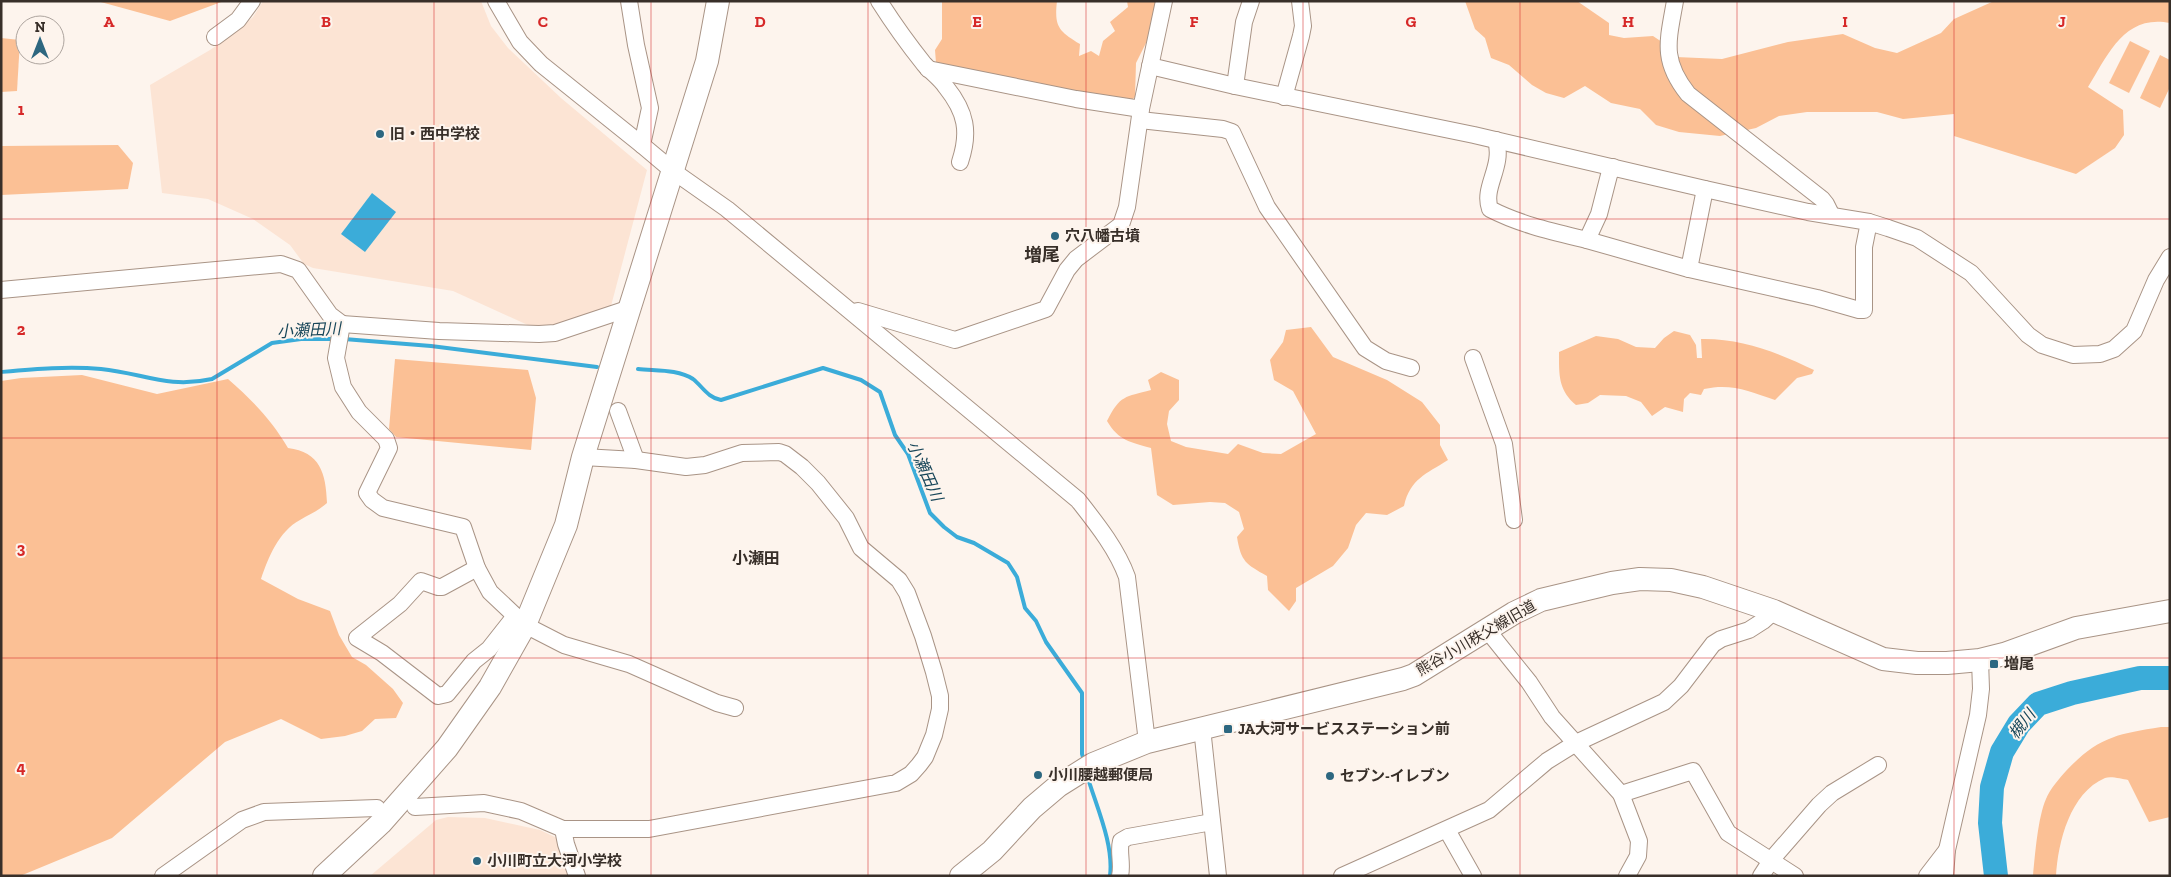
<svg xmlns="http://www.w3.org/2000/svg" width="2171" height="877" font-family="'Zilla Slab','Noto Sans JP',serif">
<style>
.built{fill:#fce4d4}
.green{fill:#fbc095}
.water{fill:#3bacd9}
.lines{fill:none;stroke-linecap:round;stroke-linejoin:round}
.stream{stroke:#3bacd9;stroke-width:4}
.river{stroke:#3bacd9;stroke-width:24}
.street-casing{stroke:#a99486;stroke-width:18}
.secondary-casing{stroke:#a99486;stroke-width:24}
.street{stroke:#fff;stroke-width:16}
.secondary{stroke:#fff;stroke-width:22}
.grid{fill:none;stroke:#d62828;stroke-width:1;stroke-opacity:0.55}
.poi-dot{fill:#2d6780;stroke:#fdf4ed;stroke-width:2}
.labels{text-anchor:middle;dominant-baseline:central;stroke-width:4;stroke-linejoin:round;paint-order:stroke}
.poi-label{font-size:15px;font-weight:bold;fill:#382f29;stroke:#fdf4ed;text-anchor:start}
.street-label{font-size:15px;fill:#382f29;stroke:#fdf4ed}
.water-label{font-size:16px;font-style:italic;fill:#19475a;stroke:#fdf4ed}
.neighbourhood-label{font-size:16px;font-weight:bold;fill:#382f29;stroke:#fdf4ed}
.quarter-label{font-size:18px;font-weight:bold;fill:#382f29;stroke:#fdf4ed}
.grid-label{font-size:16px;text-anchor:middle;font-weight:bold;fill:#d62828;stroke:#fdf4ed;stroke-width:4;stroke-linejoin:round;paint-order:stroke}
</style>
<rect width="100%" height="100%" fill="#fdf4ed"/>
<g class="built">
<path d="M 263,1 L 481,1 L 491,26 L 508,48 L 561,98 L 647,170 L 611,306 L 565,324 L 530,326 L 453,291 L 313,268 L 304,264 L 290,245 L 253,219 L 208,199 L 162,193 L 150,85 L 210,50 L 239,30 L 253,17 Z"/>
<path d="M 448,817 L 485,818 L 540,830 L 557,838 L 571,876 L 370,876 L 436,820 Z"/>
</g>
<g class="green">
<path d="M 97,1 L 224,1 L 170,21 Z"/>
<path d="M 942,1 L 1057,1 C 1054,27 1059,31 1080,44 L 1079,56 L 1091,51 L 1099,56 L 1103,41 L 1115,31 L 1110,22 L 1128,7 L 1127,1 L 1158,1 L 1151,33 L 1136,63 L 1135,97 L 1129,102 L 936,63 L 935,50 L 942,39 Z"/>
<path d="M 1465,1 L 1577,1 L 1609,23 L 1609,35 L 1624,38 L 1653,36 L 1662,42 L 1676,57 L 1722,59 L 1788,42 L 1843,34 L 1875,48 L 1897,53 L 1941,33 L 1954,19 L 1994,1 L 2170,1 L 2170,23 C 2124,14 2108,55 2088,87 L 2123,110 L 2124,135 L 2115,148 L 2076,174 L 1954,136 L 1954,114 L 1903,119 L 1877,112 L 1807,112 L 1779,116 L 1756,128 L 1720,136 L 1679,132 L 1656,125 L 1640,109 L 1611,103 L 1585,86 L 1564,98 L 1546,93 L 1532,85 L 1509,65 L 1491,58 L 1485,38 L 1475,29 Z"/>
<path d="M 1,38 L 20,40 L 17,91 L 1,92 Z"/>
<path d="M 2130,41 L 2150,51 L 2129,93 L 2109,83 Z"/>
<path d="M 2160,55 L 2170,60 L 2170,87 L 2160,108 L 2140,98 Z"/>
<path d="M 118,145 L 133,163 L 128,189 L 1,195 L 1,146 Z"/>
<path d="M 1311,327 L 1333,357 L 1387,380 L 1422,402 L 1440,425 L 1440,445 L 1448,460 C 1426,474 1410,479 1404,506 L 1387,515 L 1366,513 L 1356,525 L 1348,548 L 1333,566 L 1296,588 L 1296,601 L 1289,611 L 1268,590 L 1267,576 C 1246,564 1241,562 1237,537 L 1244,529 L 1239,512 L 1225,503 L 1210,502 L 1173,505 L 1157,495 L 1151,448 C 1130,442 1119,441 1107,421 C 1120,395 1125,397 1151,390 L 1148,380 L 1161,372 L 1179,380 L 1179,400 L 1169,411 L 1167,424 L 1171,441 L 1186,447 L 1228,454 L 1238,444 L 1263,453 L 1281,454 L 1316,434 L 1293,391 L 1274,380 L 1270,360 L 1283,342 L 1286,330 Z"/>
<path d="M 1674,331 L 1690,335 L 1696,345 L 1697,358 L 1702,358 L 1701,339 C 1741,338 1779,353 1814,370 L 1812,374 L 1797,378 L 1775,400 C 1749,391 1731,383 1704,389 L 1701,395 L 1690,393 L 1684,399 L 1683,412 L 1665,407 L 1652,416 L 1641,402 L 1626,396 L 1600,395 L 1588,403 L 1576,405 C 1558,390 1559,374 1559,352 L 1596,336 L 1618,339 L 1636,347 L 1655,348 L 1664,338 Z"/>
<path d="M 395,359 L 528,370 L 536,398 L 531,450 L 396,437 L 389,429 Z"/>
<path d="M 82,375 L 157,394 L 228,379 C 253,401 271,419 288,448 C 320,452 326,473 327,503 C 318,511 310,514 300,520 C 279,531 268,558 261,579 L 298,599 L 330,611 L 339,635 L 352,657 L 366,665 L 393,689 L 403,703 L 396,718 L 375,719 L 362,731 L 345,736 L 321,739 L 281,719 L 225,742 L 112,838 L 20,876 L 1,876 L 1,381 L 21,378 Z"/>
<path d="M 2161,727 L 2170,727 L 2170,817 L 2149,822 L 2128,780 C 2122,779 2111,776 2105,778 C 2070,793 2058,842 2056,876 L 2033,876 C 2035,855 2038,817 2046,799 C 2050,789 2059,779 2066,771 C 2098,737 2117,734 2161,727 Z"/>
</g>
<path class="water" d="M 372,193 L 396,212 L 365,252 L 341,234 Z"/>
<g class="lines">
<g class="stream">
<path d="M 344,339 L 431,346 L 597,367"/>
<path d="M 638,369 C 655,371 678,369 693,379 C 702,386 708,398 721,400 L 823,368 L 861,380 L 880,392 L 895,435 L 908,454 L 930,513 L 944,527 L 957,537 L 974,543 L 1008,563 L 1017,577 L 1025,608 L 1036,621 L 1046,642 L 1082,693 L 1082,754 L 1084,761"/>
<path d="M 1,372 C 35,369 68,366 101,369 C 143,373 167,389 212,379 L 272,343 L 301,339 L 334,339"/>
<path d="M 1087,775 C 1096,806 1114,844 1110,876"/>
</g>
<path class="river" d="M 1996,876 L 1990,823 L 1992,787 L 2002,752 L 2019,724 L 2038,704 L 2072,693 L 2140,678 L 2170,678"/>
<defs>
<g id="street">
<path d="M 496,1 L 520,42 L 541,64 L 642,145 L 673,171 L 727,209 L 1078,500 C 1096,523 1117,549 1127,577 L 1147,742"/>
<path d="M 629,1 L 636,45 L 650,108 L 642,145"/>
<path d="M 879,1 C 893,23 908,44 924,64 C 931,72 940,78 946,87 C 966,112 970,132 960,162"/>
<path d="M 1675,1 C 1668,41 1661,60 1688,94 L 1822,199 L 1826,204 L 1832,216"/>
<path d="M 215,37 L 238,20 L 252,1"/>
<path d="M 1150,66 L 1235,86 L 1474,135 L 1705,189 L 1808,212 L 1869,222 L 1888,228 L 1917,238 L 1971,273 L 2028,335 L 2042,345 L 2073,355 L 2100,354 L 2114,349 L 2134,331 L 2156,280 L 2170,257"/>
<path d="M 928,69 L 1076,99 L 1141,109"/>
<path d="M 1235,86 L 1244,22 L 1251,1"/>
<path d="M 1284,97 L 1301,36 L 1303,26 L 1300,1"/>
<path d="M 1140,120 L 1223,129 L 1232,132 L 1267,207 L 1365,348 L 1386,361 L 1411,368"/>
<path d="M 1496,140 C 1504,167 1482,187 1490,209 C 1521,225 1554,232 1587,240 L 1599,214 L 1609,175 L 1613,167"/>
<path d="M 1587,240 L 1689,269 L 1705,189"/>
<path d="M 1689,269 L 1817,298 L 1859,310 L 1864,310 L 1864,247 L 1869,222"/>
<path d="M 1,290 L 281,264 L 298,270 L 330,315 L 342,324 L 336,358 L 343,387 L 359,412 L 386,439 L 389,448 L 367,493 L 372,500 L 383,508 L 463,527 L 477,568 L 490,592 L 525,625 L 564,645 L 629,664 L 717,703 L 735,708"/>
<path d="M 853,312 L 858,311 L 955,340 L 1046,309 L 1067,270 L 1076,259 L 1121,225 L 1127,207 L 1141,109 L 1164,1"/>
<path d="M 342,324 L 439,331 L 539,334 L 555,333 L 630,308"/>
<path d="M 1473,358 L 1504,444 L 1514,520"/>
<path d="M 618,411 L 636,460"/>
<path d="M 477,568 L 442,587 L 438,587 L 421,581 L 400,604 L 357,638 L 382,653 L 438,696 L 447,694 L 474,661 L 489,649 L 515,616"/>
<path d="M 1488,631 L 1529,682 L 1552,717 L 1621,794 L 1639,841 L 1638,856 L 1627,876"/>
<path d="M 1202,728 L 1218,876"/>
<path d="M 1621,794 L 1693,771 L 1728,833 L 1795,876"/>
<path d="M 415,807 L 484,803 L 521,811 L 563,829 L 649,829 L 896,783 L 911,774 L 919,765 L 925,757 L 934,735 L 940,709 L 940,696 L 934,672 L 923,636 L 907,593 L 899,580 L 861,548 L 846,518 L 818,483 L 802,467 L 785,454 L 779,452 L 742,453 L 705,465 L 686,467 L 636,460 L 583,457"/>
<path d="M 563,829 L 566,844 L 577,876"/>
<path d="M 1447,830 L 1473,876"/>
<path d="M 163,876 L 242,820 L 264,812 L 377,808"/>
<path d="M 1120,876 C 1123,864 1118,852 1121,841 L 1128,837 L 1212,822"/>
<path d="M 1342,876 L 1489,810 L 1547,761 L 1576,743 L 1664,702 L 1681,686 L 1713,644 L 1721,639 L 1749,630 L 1763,621 L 1774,611"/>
<path d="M 1761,876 L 1772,859 L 1819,805 L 1832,793 L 1878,765"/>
<path d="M 1927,876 L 1947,850"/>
<path d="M 1945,876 L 1947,850 L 1978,715 L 1981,689 L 1980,660"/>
</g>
<g id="secondary">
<path d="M 324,876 L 381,823 L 447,748 L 490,687 L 525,625 L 566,525 L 583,457 L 707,61 L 718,1"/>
<path d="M 961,876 L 992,851 L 1032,808 L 1058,786 L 1093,764 L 1147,742 L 1403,679 L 1414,675 L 1514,613 L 1541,600 L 1612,583 L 1640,579 L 1671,580 L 1703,587 L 1774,611 L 1883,659 L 1917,663 L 1947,663 L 1980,660 L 2004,654 L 2076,628 L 2170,611"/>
</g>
</defs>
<use href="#street" class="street-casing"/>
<use href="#secondary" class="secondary-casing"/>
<use href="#street" class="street"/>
<use href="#secondary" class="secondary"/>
</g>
<path class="grid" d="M 217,1 L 217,876M 434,1 L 434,876M 651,1 L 651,876M 868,1 L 868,876M 1086,1 L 1086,876M 1303,1 L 1303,876M 1520,1 L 1520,876M 1737,1 L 1737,876M 1954,1 L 1954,876M 1,219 L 2170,219M 1,438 L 2170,438M 1,658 L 2170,658"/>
<g class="poi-dot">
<circle cx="380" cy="134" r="5"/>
<circle cx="1055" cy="236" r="5"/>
<rect x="1989" y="659" width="10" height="10" rx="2.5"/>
<rect x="1223" y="724" width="10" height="10" rx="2.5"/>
<circle cx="1038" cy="775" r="5"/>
<circle cx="1330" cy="776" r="5"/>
<circle cx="477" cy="861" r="5"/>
</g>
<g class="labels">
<g class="poi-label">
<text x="390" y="134">旧・西中学校</text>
<text x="1065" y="236">穴八幡古墳</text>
<text x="2004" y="664">増尾</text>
<text x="1238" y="729">JA大河サービスステーション前</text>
<text x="1048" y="775">小川腰越郵便局</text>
<text x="1340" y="776">セブン-イレブン</text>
<text x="487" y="861">小川町立大河小学校</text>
</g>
<g class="street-label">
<text transform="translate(1476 638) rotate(-30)">熊谷小川秩父線旧道</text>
</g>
<g class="water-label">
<text transform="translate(309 330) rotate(-3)">小瀬田川</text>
<text transform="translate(925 471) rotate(66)">小瀬田川</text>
<text transform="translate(2022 724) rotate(-52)">槻川</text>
</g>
<g class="neighbourhood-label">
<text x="756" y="558">小瀬田</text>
</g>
<g class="quarter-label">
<text x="1042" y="255">増尾</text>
</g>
</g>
<g class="grid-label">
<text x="109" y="27">A</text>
<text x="326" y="27">B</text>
<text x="543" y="27">C</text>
<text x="760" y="27">D</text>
<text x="977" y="27">E</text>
<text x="1194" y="27">F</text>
<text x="1411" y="27">G</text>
<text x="1628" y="27">H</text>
<text x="1845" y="27">I</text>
<text x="2062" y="27">J</text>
<text x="21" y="115">1</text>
<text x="21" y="335">2</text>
<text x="21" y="554">3</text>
<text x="21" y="773">4</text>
</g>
<rect width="2171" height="877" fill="none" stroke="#382f29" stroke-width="5"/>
<g transform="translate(40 40)"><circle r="24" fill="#fdf4ed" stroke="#aea59f"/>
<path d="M0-4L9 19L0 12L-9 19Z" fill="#2d6780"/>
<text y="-8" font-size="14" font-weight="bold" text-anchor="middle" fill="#382f29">N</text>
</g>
</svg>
